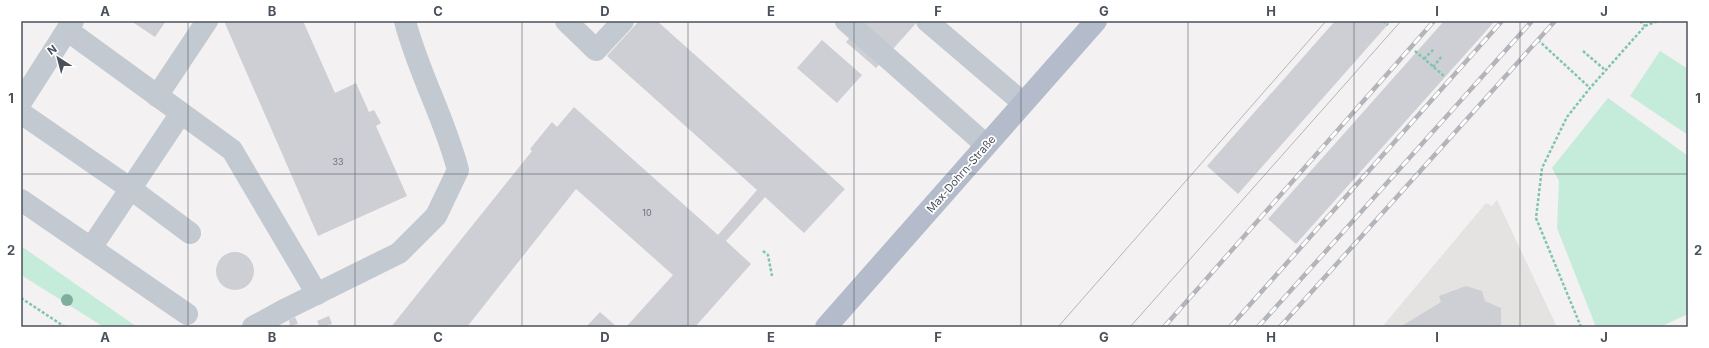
<svg xmlns="http://www.w3.org/2000/svg" width="1709" height="348" font-family="Inter,sans-serif">
<style>
.education{fill:#e4e3e2}
.green{fill:#c5ebda}
.building{fill:#cecfd5}
.lines{fill:none;stroke-linecap:round;stroke-linejoin:round}
.path{stroke:#80c6af;stroke-width:2.5;stroke-dasharray:3 2;stroke-linecap:butt}
.minor{stroke:#c3c9d1;stroke-width:22}
.major{stroke:#b4bccc;stroke-width:22}
.tram{stroke:#b4b5ba;stroke-width:1}
.rail-casing{stroke:#b4b5ba;stroke-width:4.5}
.rail{stroke:#fff;stroke-width:3;stroke-dasharray:9;stroke-linecap:butt}
.tree{fill:#80ae9e}
.grid{fill:none;stroke:#4b515c;stroke-width:1;stroke-opacity:0.55}
.labels{text-anchor:middle;dominant-baseline:central;stroke-width:3.5;stroke-linejoin:round;paint-order:stroke}
.number-label{font-size:9px;fill:#6c707a}
.street-label{font-size:11px;fill:#4b515c;stroke:#fff}
.neatline{fill:none;stroke:#4b515c;stroke-width:1.5}
.grid-label{font-size:13px;text-anchor:middle;font-weight:bold;fill:#4b515c}
</style>
<rect width="100%" height="100%" fill="#f3f1f1"/>
<path class="education" d="M 1497,200 L 1557,327 L 1382,327 L 1486,203 L 1492,206 Z"/>
<g class="green">
<path d="M 1660,51 L 1688,69 L 1688,135 L 1630,96 Z"/>
<path d="M 1608,98 L 1688,156 L 1688,314 L 1660,327 L 1596,327 L 1557,228 L 1559,181 L 1552,168 Z"/>
<path d="M 21,246 L 137,327 L 104,327 L 21,275 Z"/>
</g>
<g class="building">
<path d="M 131,21 L 166,21 L 155,37 Z"/>
<path d="M 224,21 L 303,21 L 335,93 L 356,83 L 369,112 L 374,110 L 381,123 L 376,126 L 407,196 L 318,236 Z"/>
<path d="M 639,21 L 657,21 L 845,189 L 804,233 L 765,197 L 726,241 L 751,264 L 695,327 L 626,327 L 673,275 L 576,189 L 467,327 L 391,327 L 532,151 L 530,149 L 552,122 L 557,127 L 574,107 L 718,235 L 757,190 L 607,56 Z"/>
<path d="M 865,21 L 918,21 L 876,68 L 846,42 Z"/>
<path d="M 1335,21 L 1391,21 L 1238,194 L 1207,166 Z"/>
<path d="M 1444,21 L 1495,21 L 1296,244 L 1268,219 Z"/>
<path d="M 822,40 L 862,75 L 837,103 L 797,68 Z"/>
<circle cx="235" cy="271" r="19"/>
<path d="M 1466,286 L 1482,291 L 1485,301 L 1501,308 L 1501,327 L 1400,327 L 1441,302 L 1439,296 Z"/>
<path d="M 600,312 L 617,327 L 586,327 Z"/>
<path d="M 329,316 L 332,324 L 320,327 L 317,321 Z"/>
<path d="M 295,317 L 298,324 L 290,326 L 289,320 Z"/>
</g>
<g class="lines">
<g class="path">
<path d="M 1383,21 L 1388,25"/>
<path d="M 1640,21 L 1645,26"/>
<path d="M 1538,40 L 1590,88"/>
<path d="M 1415,51 L 1444,76"/>
<path d="M 1583,51 L 1604,69"/>
<path d="M 1424,59 L 1434,49"/>
<path d="M 1433,67 L 1442,56"/>
<path d="M 763,251 L 768,255 L 772,276"/>
<path d="M 21,298 L 65,327"/>
<path d="M 1581,327 L 1536,218 L 1542,168 L 1567,117 L 1590,88 L 1645,26 L 1658,21"/>
</g>
<g class="minor">
<path d="M 73,21 L 67,30 L 232,150 L 317,294"/>
<path d="M 566,21 L 596,50 L 623,21"/>
<path d="M 846,21 L 986,145"/>
<path d="M 927,21 L 1023,103"/>
<path d="M 157,96 L 207,21"/>
<path d="M 21,102 L 67,30"/>
<path d="M 21,113 L 131,189 L 190,233"/>
<path d="M 21,200 L 91,248 L 181,113"/>
<path d="M 91,248 L 187,314"/>
<path d="M 253,327 L 286,309 L 399,253 L 436,216 L 458,170 C 445,119 418,72 405,21"/>
</g>
<path class="major" d="M 826,327 L 1096,21"/>
<g class="tram">
<path d="M 1058,327 L 1326,21"/>
<path d="M 1130,327 L 1401,21"/>
</g>
<defs>
<g id="rail">
<path d="M 1164,327 L 1434,21"/>
<path d="M 1230,327 L 1502,21"/>
<path d="M 1258,327 L 1532,21"/>
<path d="M 1280,327 L 1555,21"/>
</g>
</defs>
<use href="#rail" class="rail-casing"/>
<use href="#rail" class="rail"/>
</g>
<circle class="tree" cx="67" cy="300" r="6"/>
<path class="grid" d="M 188,21 L 188,327M 355,21 L 355,327M 522,21 L 522,327M 688,21 L 688,327M 854,21 L 854,327M 1021,21 L 1021,327M 1188,21 L 1188,327M 1354,21 L 1354,327M 1520,21 L 1520,327M 21,174 L 1688,174"/>
<g class="labels">
<g class="number-label">
<text x="338" y="161">33</text>
<text x="647" y="212">10</text>
</g>
<g class="street-label">
<text transform="translate(961 174) rotate(-49)">Max-Dohrn-Straße</text>
</g>
</g>
<rect width="1709" height="348" fill="none" stroke="#ffffff" stroke-width="44"/>
<g transform="translate(58 58) rotate(324)" stroke="#ffffff" stroke-width="3" paint-order="stroke">
<path d="M0-3L7 15L0 10L-7 15Z" fill="#4b515c"/>
<text y="-6" font-size="11" font-weight="bold" text-anchor="middle" fill="#4b515c">N</text>
</g>
<rect x="22" y="22" width="1665" height="304" class="neatline"/>
<g class="grid-label">
<text x="105" y="16">A</text>
<text x="272" y="16">B</text>
<text x="438" y="16">C</text>
<text x="605" y="16">D</text>
<text x="771" y="16">E</text>
<text x="938" y="16">F</text>
<text x="1104" y="16">G</text>
<text x="1271" y="16">H</text>
<text x="1437" y="16">I</text>
<text x="1604" y="16">J</text>
<text x="11" y="103">1</text>
<text x="1698" y="103">1</text>
<text x="11" y="255">2</text>
<text x="1698" y="255">2</text>
<text x="105" y="342">A</text>
<text x="272" y="342">B</text>
<text x="438" y="342">C</text>
<text x="605" y="342">D</text>
<text x="771" y="342">E</text>
<text x="938" y="342">F</text>
<text x="1104" y="342">G</text>
<text x="1271" y="342">H</text>
<text x="1437" y="342">I</text>
<text x="1604" y="342">J</text>
</g>
</svg>
